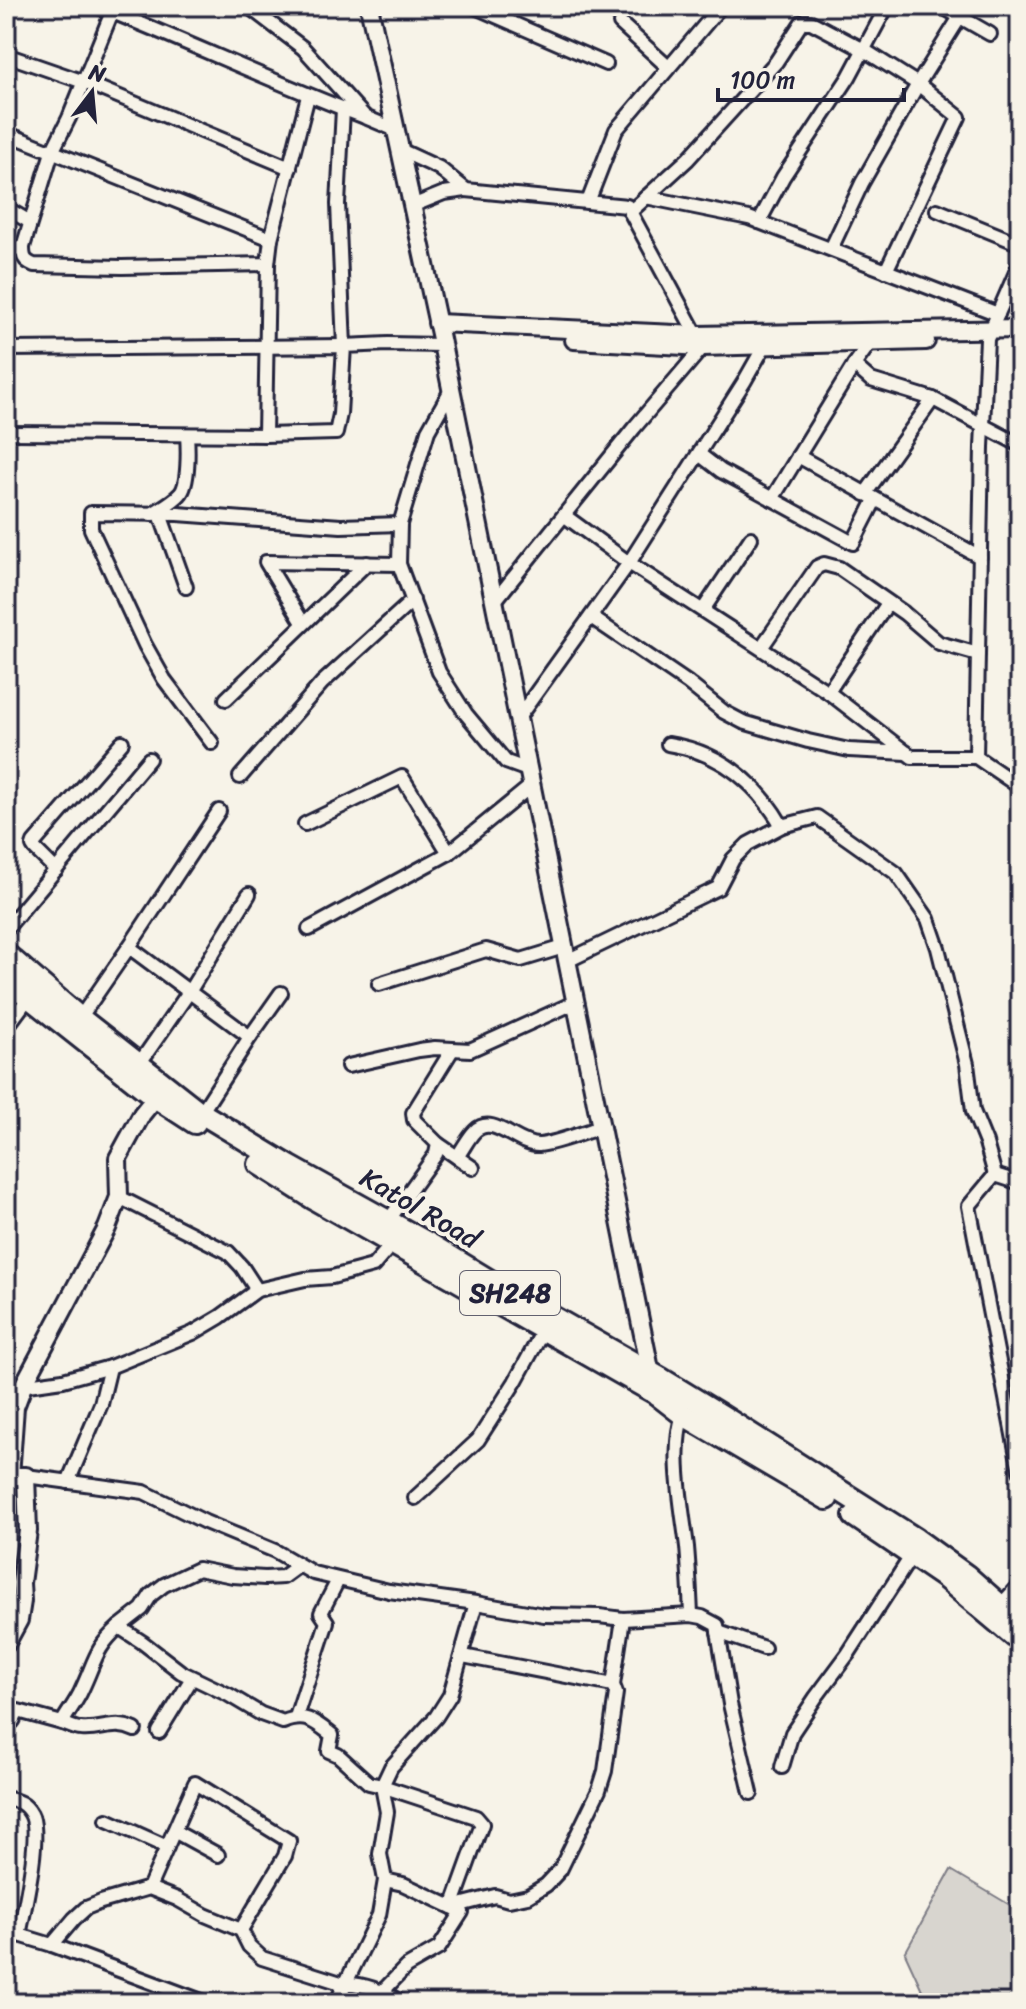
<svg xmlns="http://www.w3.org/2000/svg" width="1026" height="2009" font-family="Sriracha,sans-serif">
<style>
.green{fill:#d8d5cf;stroke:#7d7c85;stroke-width:2}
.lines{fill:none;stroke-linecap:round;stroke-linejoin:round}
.minor-casing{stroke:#22223b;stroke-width:18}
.tertiary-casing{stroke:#22223b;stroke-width:22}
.primary-casing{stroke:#22223b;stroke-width:26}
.minor{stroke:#f7f3e8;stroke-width:12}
.tertiary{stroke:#f7f3e8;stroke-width:16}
.primary{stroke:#f7f3e8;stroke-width:20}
.labels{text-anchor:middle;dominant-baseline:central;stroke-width:8;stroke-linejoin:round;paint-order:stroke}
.shield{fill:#f7f3e8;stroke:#62616f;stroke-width:2}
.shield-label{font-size:26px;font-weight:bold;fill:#22223b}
.street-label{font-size:28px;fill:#22223b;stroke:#f7f3e8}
</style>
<rect width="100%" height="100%" fill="#f7f3e8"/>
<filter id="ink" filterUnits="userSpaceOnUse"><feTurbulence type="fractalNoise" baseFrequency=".0125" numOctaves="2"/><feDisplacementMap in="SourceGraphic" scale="16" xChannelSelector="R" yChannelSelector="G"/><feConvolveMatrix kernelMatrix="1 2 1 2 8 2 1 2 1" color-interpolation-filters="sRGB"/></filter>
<g filter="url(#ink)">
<path class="green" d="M 951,1870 L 1020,1911 L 1020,2003 L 928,2003 L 905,1953 Z"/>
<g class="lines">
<defs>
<g id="minor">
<path d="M 97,6 C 187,41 274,83 365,117"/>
<path d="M 248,6 L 303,48 L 365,117 L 396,130"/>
<path d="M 473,6 L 606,64"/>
<path d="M 941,6 L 990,34"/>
<path d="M 112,12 L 69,118 L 52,152 L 23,247 C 23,257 24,261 34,265 L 122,267 L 268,264 L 271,239 L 308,96"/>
<path d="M 620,23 L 668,67"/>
<path d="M 6,55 L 84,82 L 290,168"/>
<path d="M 343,109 L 338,204 L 344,346 L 388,344 L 442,345"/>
<path d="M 1020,128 L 1018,131 L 1020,132"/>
<path d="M 6,133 L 271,239"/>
<path d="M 400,150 L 439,168 L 466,190 L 627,206 L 703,347 L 634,428 L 494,602"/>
<path d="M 646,197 L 749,218 L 998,314"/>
<path d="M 588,202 L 616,130 L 721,6"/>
<path d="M 412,206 L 444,193 L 466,190"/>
<path d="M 6,208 L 30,222"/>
<path d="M 937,210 L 1020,244"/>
<path d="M 630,212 L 688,159 L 776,62 L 802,22 L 811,22 L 864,50 L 918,84 L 960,17"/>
<path d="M 759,222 L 783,177 L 849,77 L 887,6"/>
<path d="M 831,249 L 862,183 L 918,84 L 959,117 L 886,271"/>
<path d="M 6,251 L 23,247"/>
<path d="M 6,349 L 344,346 L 340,414 L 336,433 L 265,435 L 12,433"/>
<path d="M 854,365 L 871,380 L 933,399 L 1020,445"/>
<path d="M 451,390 L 428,431 L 400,524 L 399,564 L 439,672 L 466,714 L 506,762 L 528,770"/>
<path d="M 265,435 L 268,264"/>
<path d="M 699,454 L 721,471 L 853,543 L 875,500"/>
<path d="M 798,456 L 980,557"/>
<path d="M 865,494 L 933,399"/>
<path d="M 772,499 L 854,365 L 870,343"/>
<path d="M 152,514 C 161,508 173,502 180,494 C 189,485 188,448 187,435"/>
<path d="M 160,514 L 186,587"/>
<path d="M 565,516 L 629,563 L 828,692 L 912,757 L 976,757 L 1020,787"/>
<path d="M 703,610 L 751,538"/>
<path d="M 591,617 L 688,683 L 724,712 L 743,722 L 808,741 L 849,750 L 907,753"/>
<path d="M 303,623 L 266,562 L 399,564"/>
<path d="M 761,648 L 817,567 L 824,564 L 839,568 L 904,613 L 939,643 L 978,654"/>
<path d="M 828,692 L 888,603"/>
<path d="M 226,699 L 367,563"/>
<path d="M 518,718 L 629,563 L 744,382 L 765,345"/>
<path d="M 212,743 L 164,679 L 145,645 L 91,529 L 91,513 L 178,514 L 341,526 L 400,524"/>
<path d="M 668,744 C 720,752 756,781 782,826"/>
<path d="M 976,757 L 982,447 L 987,339 L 1020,263"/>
<path d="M 240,777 L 322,683 L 413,600"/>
<path d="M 305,824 L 402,777 L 449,853 L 532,785"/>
<path d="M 56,870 L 35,849 L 33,846 L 34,843 L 122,742"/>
<path d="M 6,929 L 149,759"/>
<path d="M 309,929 L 449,853"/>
<path d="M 129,947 L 250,1037 L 281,993"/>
<path d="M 567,961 L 718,888 L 733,859 L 748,844 L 782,826 L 817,817 L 896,873 L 928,919 L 938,948 L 967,1064 L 973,1111 L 986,1143 L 995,1175"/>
<path d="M 379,984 L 486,950 L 521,960 L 564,947"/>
<path d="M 80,1018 L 129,947 L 219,811"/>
<path d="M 6,1028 L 29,997"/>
<path d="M 139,1064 L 189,992 L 249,894"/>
<path d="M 348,1066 L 419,1050 L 435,1048 L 470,1050 L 576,1002"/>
<path d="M 201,1113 L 250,1037"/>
<path d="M 438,1144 L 473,1168"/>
<path d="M 457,1157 C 463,1149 468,1138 475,1131 C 493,1113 517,1146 539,1145 C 554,1144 585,1132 601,1127"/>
<path d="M 1020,1183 L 995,1175 L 969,1206 L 1020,1471"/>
<path d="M 119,1197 L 228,1252 L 242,1267 L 257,1290"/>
<path d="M 388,1221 L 436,1154 L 438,1144 L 414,1120 L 413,1113 L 452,1050"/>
<path d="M 6,1388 L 63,1380 L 110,1367 L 193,1333 L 220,1317 L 257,1290 L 305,1279 L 332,1277 L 373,1266 L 392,1244"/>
<path d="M 684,1411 C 670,1449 682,1506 687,1547 C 689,1569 690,1593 691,1615"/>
<path d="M 26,1476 L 144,1492 L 205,1522 L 275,1551 L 313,1573 L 389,1591 L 476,1603 L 544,1615 L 599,1616 L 623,1619 L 691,1615 L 702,1617 L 717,1625 L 730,1704 L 751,1793"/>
<path d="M 68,1482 L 101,1404 L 110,1367"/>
<path d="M 415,1498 L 478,1440 L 515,1382 L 544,1329"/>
<path d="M 998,1608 L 1020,1584"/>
<path d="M 119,1627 L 142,1609 L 151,1595 L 164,1585 L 198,1569 L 233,1576 L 265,1578 L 283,1577 L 298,1566"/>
<path d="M 718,1632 L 764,1648"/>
<path d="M 463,1656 L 613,1685"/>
<path d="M 296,1717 L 327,1622 L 321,1613 L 338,1580"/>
<path d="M 6,1719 L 13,1721 L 18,1711 L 62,1723 C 68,1712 77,1701 82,1689 C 95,1662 95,1648 119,1627 L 142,1642 L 181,1672 L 229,1695 L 261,1714 L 283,1722 C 306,1713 314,1721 332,1735 L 329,1751 L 338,1755 L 369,1783 L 382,1786 L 476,1817 L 482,1824 L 452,1907 L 403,1884 L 385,1880"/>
<path d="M 62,1723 C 68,1725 75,1729 81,1729 C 102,1731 114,1720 135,1730"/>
<path d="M 159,1732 L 192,1678"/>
<path d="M 782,1767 L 792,1733 L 816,1697 L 848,1654 L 912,1555"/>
<path d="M 6,1798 C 18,1801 25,1803 31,1814 C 42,1833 24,1911 19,1935"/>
<path d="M 107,1820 L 167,1847"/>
<path d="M 174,1831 L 218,1855"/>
<path d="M 149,1888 L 195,1783 L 289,1841 L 285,1856 L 241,1930"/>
<path d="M 6,1931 L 52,1945 L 74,1919 L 86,1908 L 101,1902 L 149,1888 L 177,1899 L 205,1915 L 241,1930 L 249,1946 L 262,1958 L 344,1984 C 364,1983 385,1992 402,2003"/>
<path d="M 52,1945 L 207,2003"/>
<path d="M 381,1993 L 406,1967 L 439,1948 L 462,1912 L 452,1907 L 495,1896 L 509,1900 L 528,1896 L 546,1885 L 560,1870 L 599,1790 L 605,1771 L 616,1693 L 613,1685 L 623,1619"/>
<path d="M 336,2003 L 379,1915 L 385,1880 L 380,1854 L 387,1812 L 382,1786 L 391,1767 L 436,1717 L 450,1695 L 476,1603"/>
</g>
<g id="tertiary">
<path d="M 369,6 L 440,334 L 652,1379"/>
<path d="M 437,323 L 697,335 L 1020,329"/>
<path d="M 574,340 L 703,347 L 926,341"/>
<path d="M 6,1644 L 19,1620 L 22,1601 L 21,1583 L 28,1531 L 26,1476 L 10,1476 L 15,1407 L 23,1386 L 107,1228 L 119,1197 L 118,1158 L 142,1114 L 163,1088"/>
</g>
<g id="primary">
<path d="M 6,954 L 80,1018 L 201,1113 L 289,1166 L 433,1246 L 507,1291 L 662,1379 L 721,1415 L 916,1539 L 966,1575 L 1020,1623"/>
<path d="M 6,979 L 155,1097 L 195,1123"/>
<path d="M 259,1164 L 314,1199 L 655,1393 L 682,1414 L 827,1499"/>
<path d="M 854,1516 L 945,1578 L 1020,1641"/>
</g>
</defs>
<use href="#minor" class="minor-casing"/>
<use href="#tertiary" class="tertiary-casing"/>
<use href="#primary" class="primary-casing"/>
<use href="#minor" class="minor"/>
<use href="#tertiary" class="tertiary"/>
<use href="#primary" class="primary"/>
</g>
</g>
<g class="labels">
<rect class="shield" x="460" y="1271" width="100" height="44" rx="6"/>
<g class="shield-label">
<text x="510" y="1293">SH248</text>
</g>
<g class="street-label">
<text transform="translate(420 1208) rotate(30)">Katol Road</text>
</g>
</g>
<rect width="1026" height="2009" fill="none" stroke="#f7f3e8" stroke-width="32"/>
<rect x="16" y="16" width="994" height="1977" fill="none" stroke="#22223b" stroke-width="3" filter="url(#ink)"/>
<g transform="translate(92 92) rotate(16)" stroke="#f7f3e8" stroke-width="6" paint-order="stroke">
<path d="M0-6L14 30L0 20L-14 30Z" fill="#22223b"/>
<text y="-12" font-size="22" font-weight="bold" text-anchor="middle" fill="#22223b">N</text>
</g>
<path d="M718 88v12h186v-12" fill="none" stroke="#22223b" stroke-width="4"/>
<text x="730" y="88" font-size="24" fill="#22223b" stroke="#f7f3e8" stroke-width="6" paint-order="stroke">100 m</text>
</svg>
